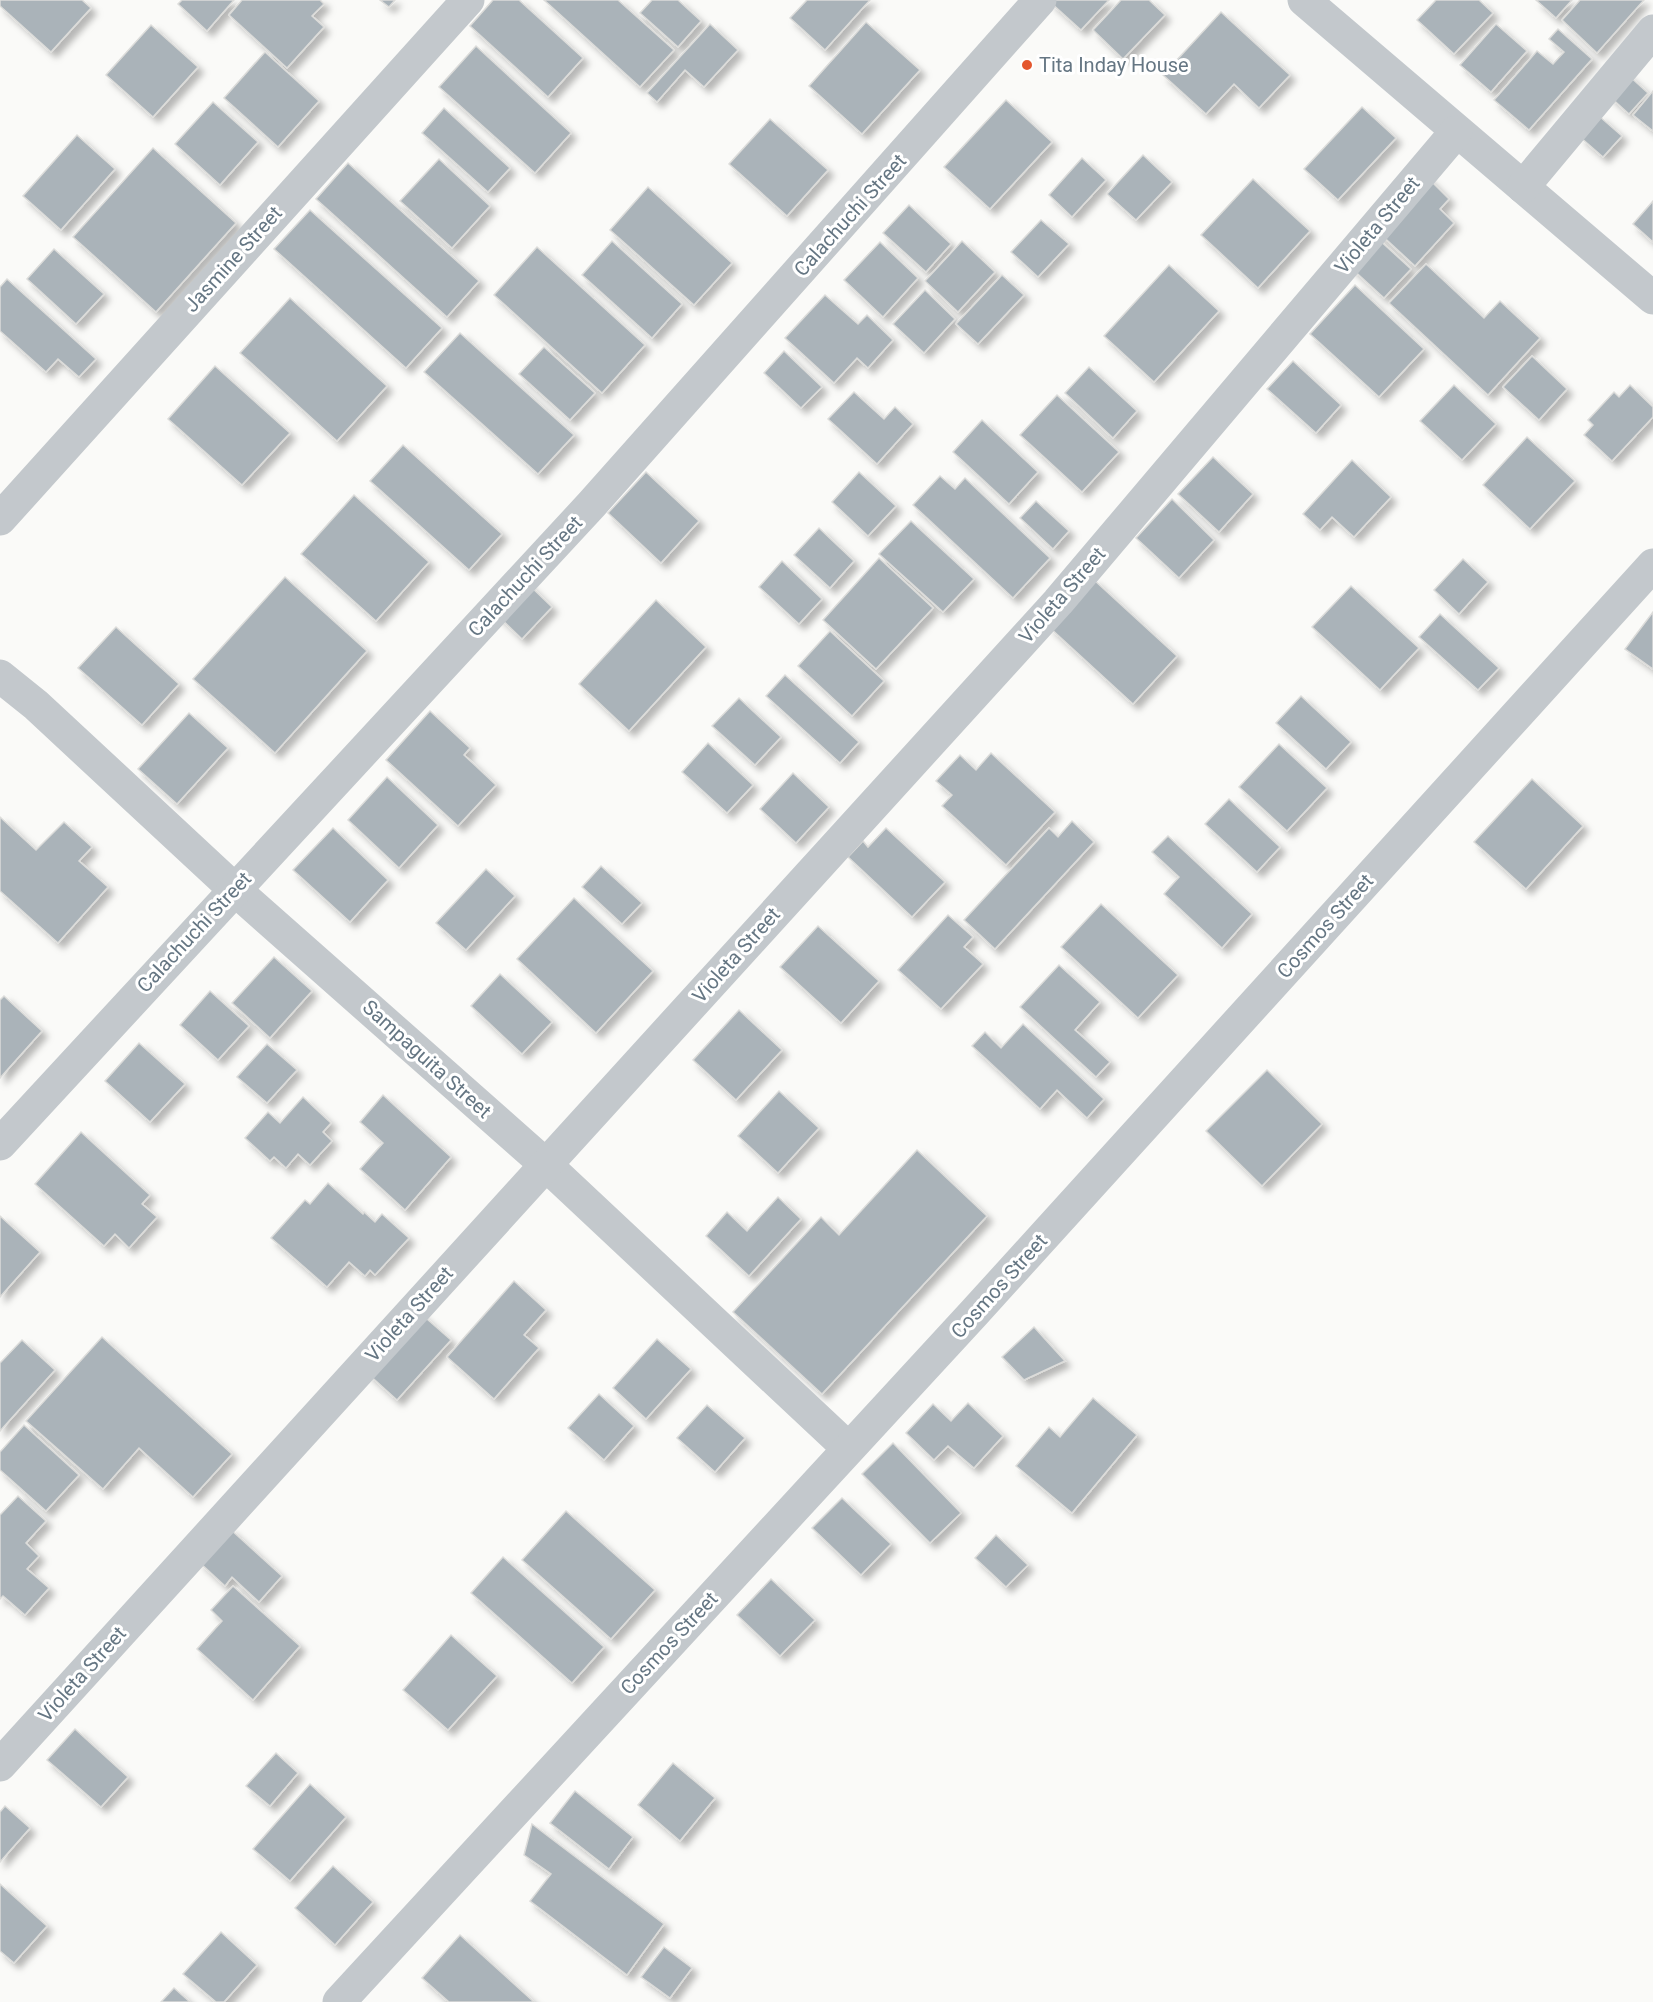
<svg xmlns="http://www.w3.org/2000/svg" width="1653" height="2002" font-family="Roboto,sans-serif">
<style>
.building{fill:#aab3b9;stroke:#dcdcda;stroke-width:1.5;filter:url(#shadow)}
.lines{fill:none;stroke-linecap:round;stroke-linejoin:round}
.street{stroke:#c3c8cc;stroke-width:33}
.poi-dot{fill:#e4572e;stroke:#fff;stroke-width:2}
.labels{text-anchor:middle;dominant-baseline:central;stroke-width:6;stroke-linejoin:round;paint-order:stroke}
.poi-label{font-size:20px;fill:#657683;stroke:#fff;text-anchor:start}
.street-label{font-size:20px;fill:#657683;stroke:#fff}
</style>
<defs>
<filter id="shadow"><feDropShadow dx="5.5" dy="5.5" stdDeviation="3" flood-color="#0004"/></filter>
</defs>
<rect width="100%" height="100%" fill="#fafaf8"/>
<g class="building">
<path d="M 0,0 L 82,0 L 91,8 L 51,52 L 0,6 Z"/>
<path d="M 182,0 L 234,0 L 207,31 L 178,4 Z"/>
<path d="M 242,0 L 320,0 L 324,4 L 312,16 L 324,27 L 287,68 L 229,15 Z"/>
<path d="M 380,0 L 395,0 L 389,7 Z"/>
<path d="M 493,0 L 519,0 L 583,58 L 548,97 L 470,26 Z"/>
<path d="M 544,0 L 618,0 L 674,50 L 640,87 Z"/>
<path d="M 652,0 L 678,0 L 701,21 L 678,47 L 640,13 Z"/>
<path d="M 807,0 L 870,0 L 825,50 L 790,18 Z"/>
<path d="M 1051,0 L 1109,0 L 1081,30 L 1050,2 Z"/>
<path d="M 1121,0 L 1149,0 L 1165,15 L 1123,59 L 1093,30 Z"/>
<path d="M 1436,0 L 1479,0 L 1493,13 L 1454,54 L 1417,20 Z"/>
<path d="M 1536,0 L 1572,0 L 1556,18 Z"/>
<path d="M 1580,0 L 1644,0 L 1597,53 L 1562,20 Z"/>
<path d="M 1221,12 L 1290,75 L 1259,108 L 1234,84 L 1206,114 L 1163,75 Z"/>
<path d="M 866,22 L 920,70 L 862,134 L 809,86 Z"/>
<path d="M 710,24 L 738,50 L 704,87 L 685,70 L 657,102 L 647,93 Z"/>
<path d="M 1496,24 L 1527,51 L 1491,92 L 1460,65 Z"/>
<path d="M 151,25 L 198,67 L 153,117 L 106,75 Z"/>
<path d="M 1558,29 L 1592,59 L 1529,130 L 1494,100 L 1537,51 L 1553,64 L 1564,52 L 1549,39 Z"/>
<path d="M 476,46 L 571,133 L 535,173 L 439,87 Z"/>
<path d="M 265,52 L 319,101 L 278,147 L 224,98 Z"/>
<path d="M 1627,74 L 1648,93 L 1629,114 L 1608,95 Z"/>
<path d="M 1653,91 L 1653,131 L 1633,115 Z"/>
<path d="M 1006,100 L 1052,142 L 990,209 L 944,167 Z"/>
<path d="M 213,102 L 258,142 L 220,185 L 175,144 Z"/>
<path d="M 1362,107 L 1396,138 L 1338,200 L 1304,169 Z"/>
<path d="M 444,108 L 510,168 L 488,192 L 422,133 Z"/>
<path d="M 1599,116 L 1622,136 L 1603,157 L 1580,137 Z"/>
<path d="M 770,119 L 828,170 L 787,216 L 729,164 Z"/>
<path d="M 77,135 L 115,169 L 61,230 L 23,196 Z"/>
<path d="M 153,148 L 236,223 L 156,312 L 73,237 Z"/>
<path d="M 1143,155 L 1172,182 L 1136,220 L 1107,194 Z"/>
<path d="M 1082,158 L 1106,180 L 1072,217 L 1049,195 Z"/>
<path d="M 439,159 L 490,206 L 452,248 L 400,201 Z"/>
<path d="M 348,163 L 479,281 L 447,317 L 316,199 Z"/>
<path d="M 1426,176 L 1449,199 L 1440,209 L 1454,223 L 1415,266 L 1376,230 Z"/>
<path d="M 1253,179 L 1310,231 L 1258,288 L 1201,235 Z"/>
<path d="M 648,187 L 732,263 L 694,305 L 610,230 Z"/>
<path d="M 1653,201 L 1653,242 L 1633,224 Z"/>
<path d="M 909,205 L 951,244 L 926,272 L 883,233 Z"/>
<path d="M 310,210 L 442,328 L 406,368 L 274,249 Z"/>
<path d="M 1041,220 L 1069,244 L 1038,277 L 1011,252 Z"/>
<path d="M 1375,236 L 1411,269 L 1384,298 L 1349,266 Z"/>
<path d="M 612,241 L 682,304 L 652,338 L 582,275 Z"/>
<path d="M 962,241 L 995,272 L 958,312 L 925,281 Z"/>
<path d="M 880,242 L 918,278 L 883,317 L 844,280 Z"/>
<path d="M 537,247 L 645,345 L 602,393 L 494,295 Z"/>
<path d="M 54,249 L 104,294 L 76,324 L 27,279 Z"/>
<path d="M 1426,264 L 1484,318 L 1500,301 L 1540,338 L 1488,395 L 1389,303 Z"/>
<path d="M 1169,265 L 1219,311 L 1154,382 L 1104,336 Z"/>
<path d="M 1002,275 L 1024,295 L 978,344 L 956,324 Z"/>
<path d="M 7,279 L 96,359 L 79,377 L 58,359 L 46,372 L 0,331 L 0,287 Z"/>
<path d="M 1355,285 L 1424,349 L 1379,397 L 1310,334 Z"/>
<path d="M 925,290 L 955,319 L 924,353 L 893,324 Z"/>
<path d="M 825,295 L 858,324 L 867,315 L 893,340 L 868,368 L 857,358 L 834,383 L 785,338 Z"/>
<path d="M 290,298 L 387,386 L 337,441 L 240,353 Z"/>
<path d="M 460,333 L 574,435 L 538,474 L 424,372 Z"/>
<path d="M 544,347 L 595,393 L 570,420 L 519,374 Z"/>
<path d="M 784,351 L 822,387 L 801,408 L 764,373 Z"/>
<path d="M 1532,356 L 1567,389 L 1539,420 L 1503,387 Z"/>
<path d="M 1293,361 L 1341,405 L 1316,433 L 1267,389 Z"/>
<path d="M 215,366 L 290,433 L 242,485 L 168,419 Z"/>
<path d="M 1089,367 L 1137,411 L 1113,438 L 1065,393 Z"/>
<path d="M 1454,385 L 1496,424 L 1462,460 L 1420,421 Z"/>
<path d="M 1630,385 L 1653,407 L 1653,417 L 1612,461 L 1584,435 L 1593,425 L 1588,420 L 1614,392 L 1619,397 Z"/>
<path d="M 854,392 L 884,419 L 895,407 L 913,424 L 877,464 L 828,419 Z"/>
<path d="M 1057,395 L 1119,452 L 1082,492 L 1020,435 Z"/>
<path d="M 982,420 L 1038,472 L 1009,504 L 953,452 Z"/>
<path d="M 1527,437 L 1575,481 L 1530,529 L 1483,485 Z"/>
<path d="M 403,445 L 502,534 L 469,570 L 370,481 Z"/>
<path d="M 1213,457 L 1253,494 L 1219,532 L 1178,494 Z"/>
<path d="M 1352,460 L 1391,497 L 1354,537 L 1332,517 L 1320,530 L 1303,514 Z"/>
<path d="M 646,472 L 699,521 L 661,563 L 608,513 Z"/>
<path d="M 859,472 L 896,506 L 868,536 L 832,502 Z"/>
<path d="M 940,476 L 955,489 L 965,478 L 1050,558 L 1013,598 L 913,505 Z"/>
<path d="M 354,495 L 429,562 L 376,621 L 301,554 Z"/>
<path d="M 1172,499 L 1214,540 L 1179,578 L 1136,538 Z"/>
<path d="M 1036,501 L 1069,531 L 1053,549 L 1020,518 Z"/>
<path d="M 911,521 L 974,579 L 943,612 L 879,554 Z"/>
<path d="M 819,528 L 854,561 L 830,588 L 794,555 Z"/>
<path d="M 879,558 L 933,608 L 876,669 L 823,620 Z"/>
<path d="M 1463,559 L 1488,582 L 1459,614 L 1434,590 Z"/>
<path d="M 782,561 L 822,599 L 799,624 L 759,587 Z"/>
<path d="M 285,577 L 367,651 L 275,753 L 193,679 Z"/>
<path d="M 1093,579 L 1177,656 L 1133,704 L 1049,627 Z"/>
<path d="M 525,581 L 552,607 L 522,639 L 495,613 Z"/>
<path d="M 1351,586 L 1419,648 L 1380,690 L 1312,627 Z"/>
<path d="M 656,600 L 706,647 L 629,731 L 579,684 Z"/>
<path d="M 1653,612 L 1653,669 L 1625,649 Z"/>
<path d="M 1440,614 L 1499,668 L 1478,690 L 1419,637 Z"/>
<path d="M 116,627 L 179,684 L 142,725 L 78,668 Z"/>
<path d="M 830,631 L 884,681 L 852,716 L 798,666 Z"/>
<path d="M 785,675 L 859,742 L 840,763 L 766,696 Z"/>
<path d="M 1301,696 L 1351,742 L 1326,769 L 1276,723 Z"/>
<path d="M 739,698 L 781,737 L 755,765 L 712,726 Z"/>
<path d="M 430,711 L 470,748 L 464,755 L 496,785 L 458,826 L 386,760 Z"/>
<path d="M 189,713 L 228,748 L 177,804 L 138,769 Z"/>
<path d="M 708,743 L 753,785 L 727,813 L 682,772 Z"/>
<path d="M 1279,744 L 1327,788 L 1287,831 L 1239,787 Z"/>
<path d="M 991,753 L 1055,812 L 1006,865 L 942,806 L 952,795 L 936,781 L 960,755 L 976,770 Z"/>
<path d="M 793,773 L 829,807 L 796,843 L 760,809 Z"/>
<path d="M 387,777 L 438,825 L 399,868 L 348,820 Z"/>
<path d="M 1532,779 L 1583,826 L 1526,889 L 1474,842 Z"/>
<path d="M 1229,799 L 1280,847 L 1257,872 L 1205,824 Z"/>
<path d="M 0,817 L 36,850 L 64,822 L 92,847 L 79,861 L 108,887 L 58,943 L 0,891 Z"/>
<path d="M 1072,821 L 1094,842 L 995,949 L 964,920 L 1049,828 L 1058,837 Z"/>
<path d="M 333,828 L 388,880 L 350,922 L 293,870 Z"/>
<path d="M 886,828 L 945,882 L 912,917 L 848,857 L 863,841 L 868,847 Z"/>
<path d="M 1168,836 L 1252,914 L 1222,948 L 1164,894 L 1179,877 L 1152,852 Z"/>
<path d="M 601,866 L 642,903 L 622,924 L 582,887 Z"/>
<path d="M 486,869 L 515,896 L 466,950 L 436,923 Z"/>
<path d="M 574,898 L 653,971 L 596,1033 L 517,959 Z"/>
<path d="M 1101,904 L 1178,975 L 1138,1018 L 1061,947 Z"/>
<path d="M 948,915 L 973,937 L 964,947 L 983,964 L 941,1009 L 898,970 Z"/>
<path d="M 818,926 L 879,981 L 841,1023 L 780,967 Z"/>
<path d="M 274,957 L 312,991 L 270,1038 L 232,1003 Z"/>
<path d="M 1059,965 L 1100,1002 L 1075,1030 L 1110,1062 L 1096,1077 L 1020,1007 Z"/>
<path d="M 500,974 L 552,1022 L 522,1054 L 471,1006 Z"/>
<path d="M 210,991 L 249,1026 L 218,1060 L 180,1025 Z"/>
<path d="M 4,996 L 42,1031 L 0,1078 L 0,1000 Z"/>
<path d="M 739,1010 L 782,1050 L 736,1100 L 693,1060 Z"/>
<path d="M 1023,1024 L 1104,1099 L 1087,1118 L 1057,1090 L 1040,1109 L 972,1046 L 985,1032 L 1001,1048 Z"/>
<path d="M 139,1043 L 185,1084 L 150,1122 L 105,1081 Z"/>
<path d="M 267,1044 L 297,1070 L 267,1103 L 237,1077 Z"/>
<path d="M 1267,1070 L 1322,1124 L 1262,1186 L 1206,1131 Z"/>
<path d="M 779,1091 L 819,1128 L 778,1173 L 738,1136 Z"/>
<path d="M 383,1095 L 451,1157 L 405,1210 L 360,1169 L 383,1143 L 360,1122 Z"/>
<path d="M 303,1097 L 331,1123 L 323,1132 L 332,1141 L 310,1165 L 298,1154 L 286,1168 L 274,1157 L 270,1161 L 245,1138 L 268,1112 L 280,1123 Z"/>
<path d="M 81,1132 L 150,1195 L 142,1204 L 157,1217 L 129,1248 L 115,1234 L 104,1246 L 35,1184 Z"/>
<path d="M 917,1150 L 987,1216 L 822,1394 L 733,1312 L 821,1217 L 839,1235 Z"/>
<path d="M 328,1183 L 363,1214 L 364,1212 L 375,1222 L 382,1214 L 409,1238 L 375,1275 L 370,1270 L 365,1276 L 349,1262 L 327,1287 L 271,1238 L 305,1200 L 310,1204 Z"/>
<path d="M 778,1197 L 801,1219 L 749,1276 L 706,1236 L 727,1212 L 747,1231 Z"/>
<path d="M 0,1216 L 40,1252 L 0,1297 Z"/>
<path d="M 514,1281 L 546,1310 L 524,1335 L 539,1348 L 494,1399 L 447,1357 Z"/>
<path d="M 419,1312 L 451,1340 L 397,1400 L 366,1372 Z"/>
<path d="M 1034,1327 L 1065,1361 L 1024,1380 L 1002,1357 Z"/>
<path d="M 102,1337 L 232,1454 L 193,1497 L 139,1448 L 103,1489 L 26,1421 Z"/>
<path d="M 657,1339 L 691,1369 L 646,1419 L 613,1388 Z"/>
<path d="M 22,1340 L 55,1370 L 0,1431 L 0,1363 Z"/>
<path d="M 599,1394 L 634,1426 L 604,1460 L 568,1428 Z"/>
<path d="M 1093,1398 L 1137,1435 L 1072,1513 L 1016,1466 L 1049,1427 L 1060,1437 Z"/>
<path d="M 968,1403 L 1003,1436 L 974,1468 L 948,1446 L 934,1460 L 906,1433 L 933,1404 L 951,1421 Z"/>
<path d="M 707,1405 L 745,1438 L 715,1472 L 677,1438 Z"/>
<path d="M 24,1425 L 79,1475 L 46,1511 L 0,1470 L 0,1452 Z"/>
<path d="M 893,1443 L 961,1513 L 930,1543 L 862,1474 Z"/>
<path d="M 18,1496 L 46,1521 L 26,1543 L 39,1556 L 27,1569 L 49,1588 L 25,1615 L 3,1596 L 0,1599 L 0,1515 Z"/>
<path d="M 842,1498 L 891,1544 L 861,1575 L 812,1528 Z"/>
<path d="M 566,1511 L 655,1590 L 611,1639 L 522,1560 Z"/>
<path d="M 229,1528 L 282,1576 L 259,1602 L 232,1577 L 225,1586 L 199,1562 Z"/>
<path d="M 996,1535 L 1028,1565 L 1006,1587 L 975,1558 Z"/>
<path d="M 503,1557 L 604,1647 L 572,1683 L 471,1593 Z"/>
<path d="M 771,1579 L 815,1620 L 780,1656 L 737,1615 Z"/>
<path d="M 233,1586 L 300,1646 L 253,1700 L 197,1649 L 222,1621 L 211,1610 Z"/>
<path d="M 451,1635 L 497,1676 L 448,1730 L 403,1690 Z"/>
<path d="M 75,1729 L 128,1777 L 101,1807 L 47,1760 Z"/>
<path d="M 276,1753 L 298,1773 L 270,1806 L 246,1786 Z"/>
<path d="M 673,1763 L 715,1798 L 680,1841 L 638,1805 Z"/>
<path d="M 310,1784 L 346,1817 L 290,1881 L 253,1849 Z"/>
<path d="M 575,1791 L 633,1837 L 609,1869 L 550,1823 Z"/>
<path d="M 5,1806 L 30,1828 L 0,1862 L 0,1812 Z"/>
<path d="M 532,1824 L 664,1924 L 627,1975 L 530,1901 L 551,1874 L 524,1855 Z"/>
<path d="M 333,1866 L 373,1902 L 335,1945 L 295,1908 Z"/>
<path d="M 0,1884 L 47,1926 L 14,1963 L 0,1951 Z"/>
<path d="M 221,1932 L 257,1965 L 224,2002 L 216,2002 L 183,1974 Z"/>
<path d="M 460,1935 L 534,2002 L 449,2002 L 422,1978 Z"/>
<path d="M 664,1947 L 692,1968 L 670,1998 L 641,1977 Z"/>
<path d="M 174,1988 L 190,2002 L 161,2002 Z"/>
</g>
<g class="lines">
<g class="street">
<path d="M 1304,0 L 1653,298"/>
<path d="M 1523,187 L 1653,31"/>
<path d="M 0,519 L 468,0"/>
<path d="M 0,676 L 36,705 L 234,889 L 545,1164 L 848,1448"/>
<path d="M 0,1144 L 592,504 L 1040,0"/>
<path d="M 0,1765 L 1058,602 L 1456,132"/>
<path d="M 339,2002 L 974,1313 L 1653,565"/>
</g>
</g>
<circle class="poi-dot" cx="1027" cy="65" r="6"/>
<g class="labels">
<g class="poi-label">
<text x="1039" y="65">Tita Inday House</text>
</g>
<g class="street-label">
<text transform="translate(850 215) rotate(-48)">Calachuchi Street</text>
<text transform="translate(1377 225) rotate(-50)">Violeta Street</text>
<text transform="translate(233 259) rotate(-48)">Jasmine Street</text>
<text transform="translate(525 576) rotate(-47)">Calachuchi Street</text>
<text transform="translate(1062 595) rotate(-49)">Violeta Street</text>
<text transform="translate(1325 926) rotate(-48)">Cosmos Street</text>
<text transform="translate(194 932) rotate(-47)">Calachuchi Street</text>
<text transform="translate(736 955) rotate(-48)">Violeta Street</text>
<text transform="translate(427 1059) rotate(42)">Sampaguita Street</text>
<text transform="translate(999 1286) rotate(-48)">Cosmos Street</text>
<text transform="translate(409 1314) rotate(-48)">Violeta Street</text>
<text transform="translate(669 1643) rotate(-47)">Cosmos Street</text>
<text transform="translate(82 1674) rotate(-48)">Violeta Street</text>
</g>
</g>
</svg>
